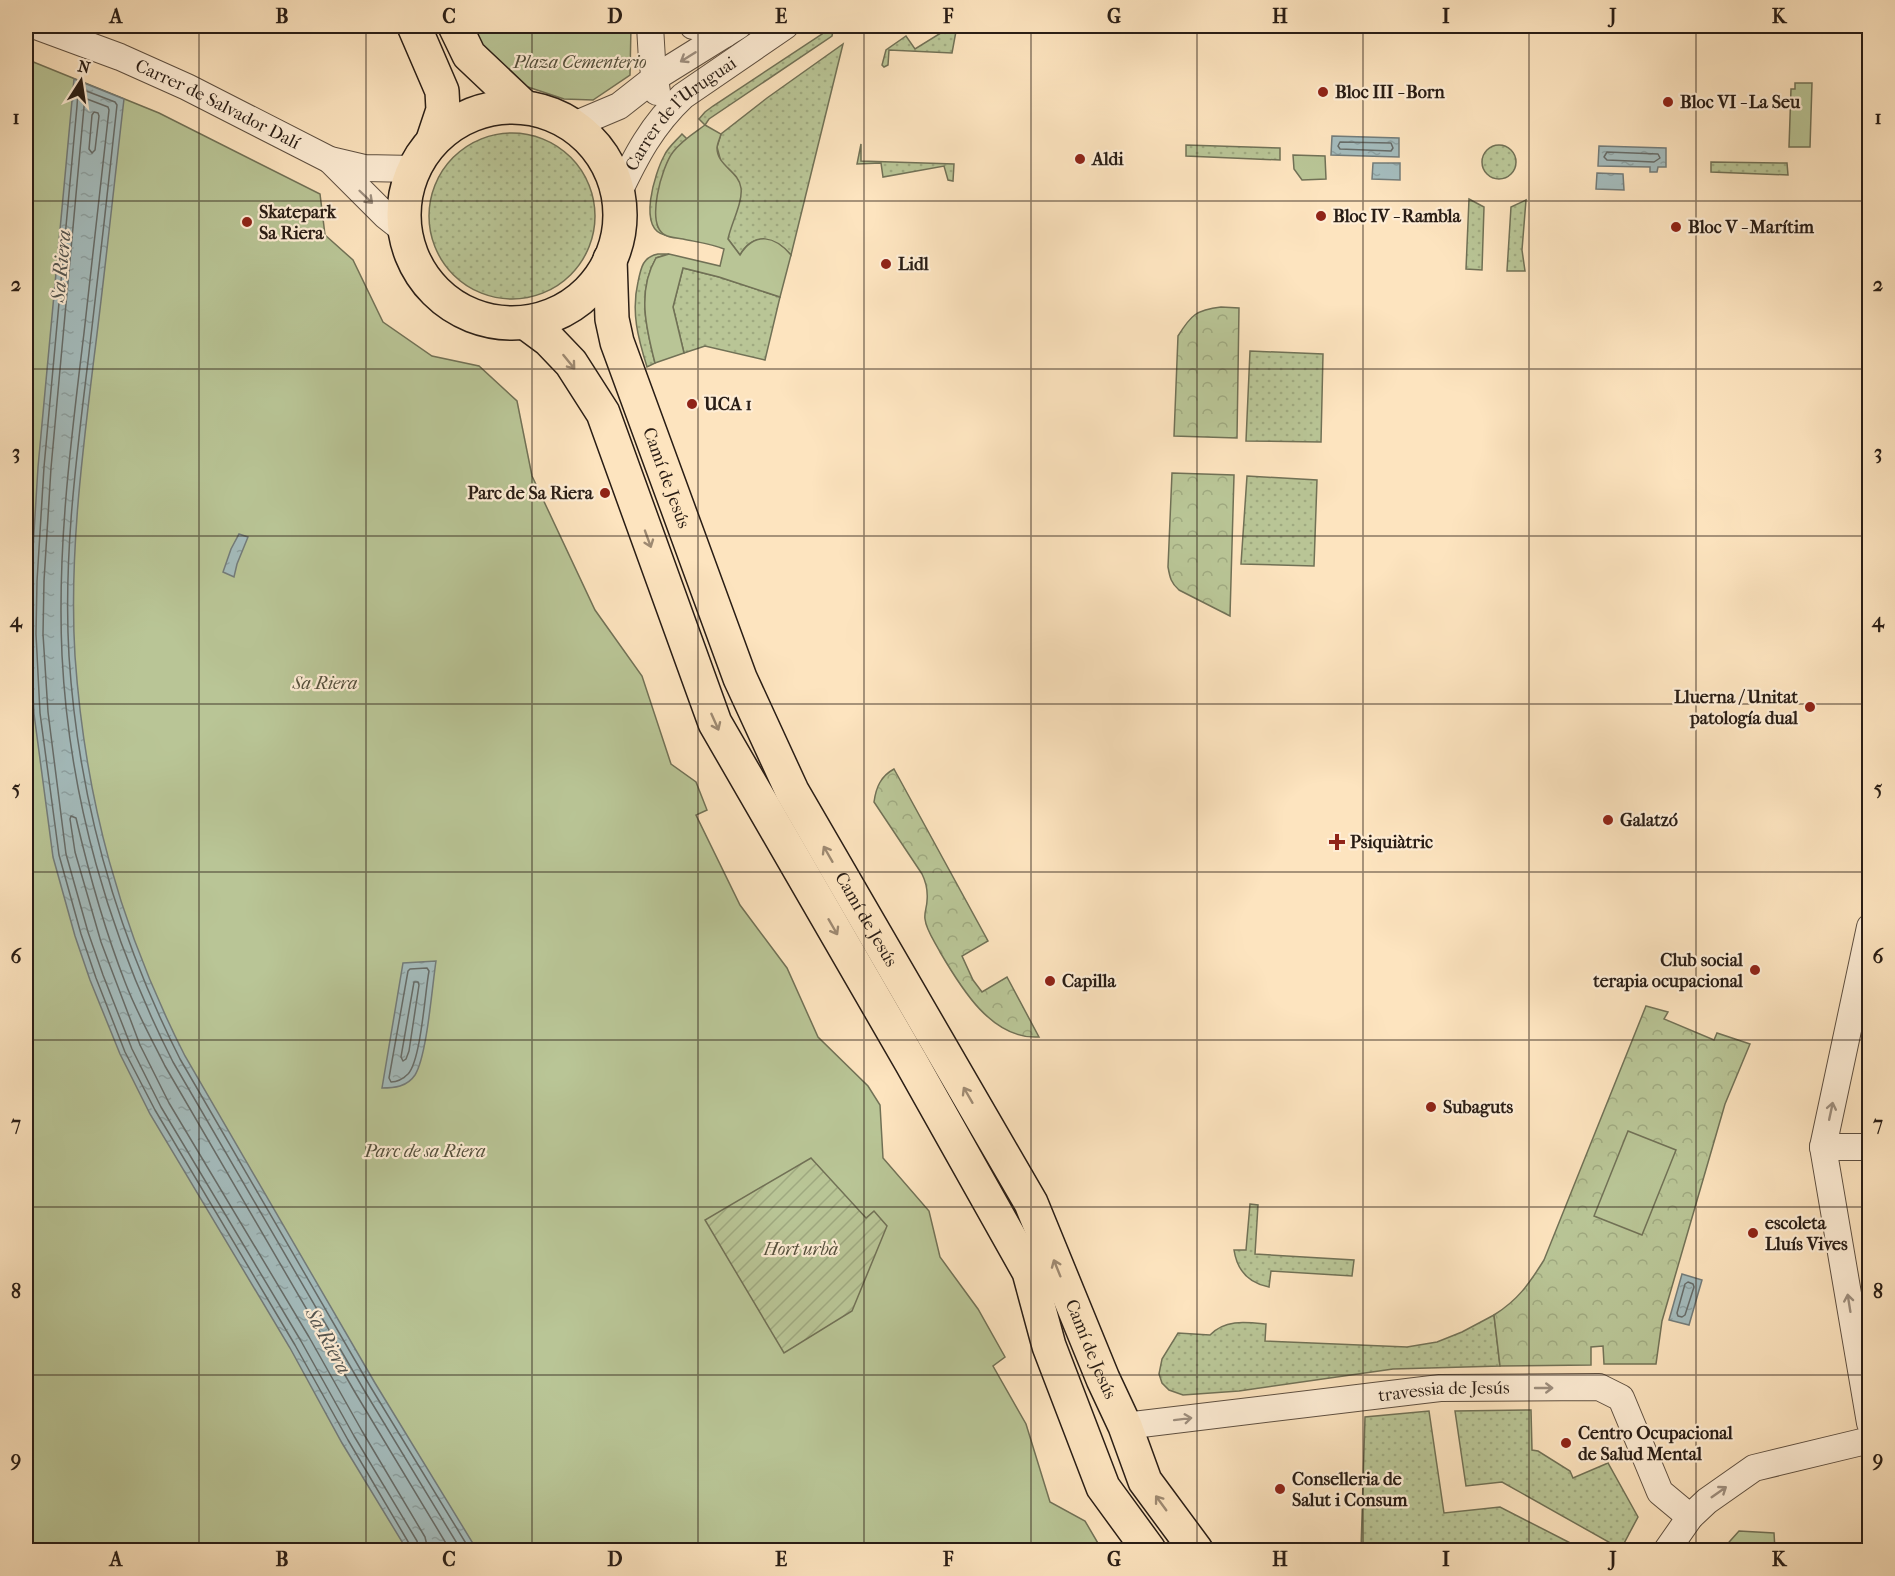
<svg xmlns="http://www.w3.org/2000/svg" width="1895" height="1576" font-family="'IM FELL French Canon',serif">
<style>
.grass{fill:url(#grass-dots);stroke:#717156;stroke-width:1.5}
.forest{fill:url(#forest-crowns);stroke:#717156;stroke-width:1.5}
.park{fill:#b9c596;stroke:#717156;stroke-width:1.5}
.garden{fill:url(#garden-furrows);stroke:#717156;stroke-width:1.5}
.water{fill:url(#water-ripples);stroke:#737c7a;stroke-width:1.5}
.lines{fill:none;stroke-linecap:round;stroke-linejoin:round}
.shore{stroke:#666c69;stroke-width:1.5}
.minor-casing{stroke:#5e4f40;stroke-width:28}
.major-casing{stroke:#291d15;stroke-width:36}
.minor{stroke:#feedd5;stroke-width:26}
.major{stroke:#fde4bf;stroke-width:33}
.oneway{stroke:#9e8f7f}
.oneway2{stroke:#9e8a72}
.grid{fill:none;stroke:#291d15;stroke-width:1.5;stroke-opacity:0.55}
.poi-dot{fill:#8f2418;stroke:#feedd5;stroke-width:2}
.labels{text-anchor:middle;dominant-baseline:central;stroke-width:4.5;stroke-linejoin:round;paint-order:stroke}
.park-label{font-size:18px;font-style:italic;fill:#544f3c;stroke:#feedd5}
.poi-label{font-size:18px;font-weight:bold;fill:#291d15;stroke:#feedd5;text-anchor:start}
.street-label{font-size:18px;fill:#291d15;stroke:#feedd5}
.water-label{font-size:20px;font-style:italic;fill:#545550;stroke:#feedd5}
.neatline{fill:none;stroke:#291d15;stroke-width:2}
.grid-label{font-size:20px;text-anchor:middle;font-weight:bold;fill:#291d15}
</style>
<defs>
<pattern id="grass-dots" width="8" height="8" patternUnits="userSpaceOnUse" patternTransform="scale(1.5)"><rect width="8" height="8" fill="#b9c596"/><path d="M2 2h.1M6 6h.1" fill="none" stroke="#9fa980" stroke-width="1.8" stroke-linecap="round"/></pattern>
<pattern id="forest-crowns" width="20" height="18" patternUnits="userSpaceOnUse" patternTransform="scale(1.5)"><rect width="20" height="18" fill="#b9c596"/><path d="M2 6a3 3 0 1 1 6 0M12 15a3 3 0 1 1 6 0" fill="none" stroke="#9fa980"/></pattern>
<pattern id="garden-furrows" width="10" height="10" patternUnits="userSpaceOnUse" patternTransform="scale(1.5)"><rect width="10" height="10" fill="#b9c596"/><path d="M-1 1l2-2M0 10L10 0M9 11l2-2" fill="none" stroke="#9fa980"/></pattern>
<pattern id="water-ripples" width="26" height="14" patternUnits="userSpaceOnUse" patternTransform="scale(1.5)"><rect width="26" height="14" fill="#a4bcbd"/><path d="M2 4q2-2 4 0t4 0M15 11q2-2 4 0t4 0" fill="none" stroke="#8da1a2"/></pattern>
</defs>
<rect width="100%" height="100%" fill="#fde4bf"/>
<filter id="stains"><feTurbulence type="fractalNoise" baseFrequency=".00333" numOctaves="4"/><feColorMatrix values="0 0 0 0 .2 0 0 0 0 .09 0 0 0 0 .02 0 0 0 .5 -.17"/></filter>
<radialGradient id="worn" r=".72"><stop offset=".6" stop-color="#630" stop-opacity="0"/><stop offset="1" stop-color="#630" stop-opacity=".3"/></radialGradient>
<g class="grass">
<path d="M 834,26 L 832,36 L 709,119 L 705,125 L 699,119 L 705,112 L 713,106 Z"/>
<path d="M 952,26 L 957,26 L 952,53 L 889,50 L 888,65 L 884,67 L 882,65 L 886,50 L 906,36 L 915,49 Z"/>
<path d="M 843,44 L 791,255 C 776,238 753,231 740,255 L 728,239 L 736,177 L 721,162 L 717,147 L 721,134 L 767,98 Z"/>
<circle cx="512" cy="216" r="83"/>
<path d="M 682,134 L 687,139 C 657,162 660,193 658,227 L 665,235 C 637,229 655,173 664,156 C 668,147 676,141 682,134 Z"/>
<path d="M 861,144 L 861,161 L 954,164 L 953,181 L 948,180 L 944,166 L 883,177 L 881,163 L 857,164 Z"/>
<circle cx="1499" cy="162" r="17"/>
<path d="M 1186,145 L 1280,148 L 1280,160 L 1186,156 Z"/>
<path d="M 1711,162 L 1787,163 L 1788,175 L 1711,172 Z"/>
<path d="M 1469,199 L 1484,207 L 1482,270 L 1466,269 Z"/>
<path d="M 1526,200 L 1522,250 L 1525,271 L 1507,271 L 1511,207 Z"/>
<path d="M 658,254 L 669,254 L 656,258 C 637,291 646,328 655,363 L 647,367 C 638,338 631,312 638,282 C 641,267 643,257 658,254 Z"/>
<path d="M 683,268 L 719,277 L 780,297 L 765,360 L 705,346 L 684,353 L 673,307 Z"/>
<path d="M 1250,351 L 1323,354 L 1321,442 L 1246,441 Z"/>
<path d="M 1247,476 L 1317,480 L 1314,566 L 1241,564 Z"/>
<path d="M 1250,1204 L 1258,1205 L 1255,1254 L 1354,1260 L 1352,1276 L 1271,1271 L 1269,1287 C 1248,1283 1237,1270 1234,1250 L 1246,1250 Z"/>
<path d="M 1494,1315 L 1500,1366 L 1393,1369 L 1239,1391 L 1183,1395 L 1169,1390 L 1162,1383 L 1159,1374 L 1162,1359 L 1178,1333 L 1210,1335 C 1225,1319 1246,1322 1266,1324 L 1265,1341 L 1407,1347 L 1437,1342 L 1462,1332 Z"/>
<path d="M 1531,1410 L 1532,1450 L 1538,1451 L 1570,1471 L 1573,1478 L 1608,1463 L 1638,1517 L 1621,1549 L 1502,1482 L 1466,1486 L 1455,1411 Z"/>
<path d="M 1429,1411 L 1444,1513 L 1500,1507 L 1584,1550 L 1361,1550 L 1365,1417 Z"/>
</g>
<g class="forest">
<path d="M 1221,307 L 1239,308 L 1237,438 L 1174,436 L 1178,336 C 1191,315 1196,310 1221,307 Z"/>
<path d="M 1172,473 L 1234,475 L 1230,616 L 1179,590 C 1171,583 1170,578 1168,567 Z"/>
<path d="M 894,769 L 988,941 L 962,956 L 973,980 L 982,992 L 1007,977 L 1039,1037 C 992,1040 961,988 940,952 C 935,942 926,930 925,919 C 924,913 927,906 927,901 C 928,891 926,882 922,874 L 874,802 C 876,787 881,776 894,769 Z"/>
<path d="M 1646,1006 L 1668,1012 L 1664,1019 L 1714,1040 L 1717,1033 L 1750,1044 L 1725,1104 L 1662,1321 L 1656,1364 L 1604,1364 L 1603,1346 L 1591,1347 L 1591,1365 L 1500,1366 L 1494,1315 C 1518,1300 1529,1284 1544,1260 Z"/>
</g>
<g class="park">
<path d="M 473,26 L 631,26 L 630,75 L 593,100 L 564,99 L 516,83 L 478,50 Z"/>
<path d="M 26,59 L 159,113 L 320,194 L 325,235 L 353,260 L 383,322 L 432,356 L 479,366 L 517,401 L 532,476 L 595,610 L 642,676 L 671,764 L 696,782 L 707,810 L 696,815 L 740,905 L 787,968 L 818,1037 L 868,1086 L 880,1105 L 883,1158 L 929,1211 L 940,1257 L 978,1309 L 1005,1357 L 993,1366 L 1026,1424 L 1050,1502 L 1085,1521 L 1102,1550 L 77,1550 L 75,1543 L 37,1550 L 26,1550 Z"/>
<path d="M 1795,83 L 1812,83 L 1810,147 L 1789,147 L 1791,89 L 1795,89 Z"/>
<path d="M 705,125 L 721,134 C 720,138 717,144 717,148 C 717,166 739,171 741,188 C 743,202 731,224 728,239 L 740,255 C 755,231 775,236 791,255 L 780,297 L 719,277 L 683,268 L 673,307 L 684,353 L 655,363 C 646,328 637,291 656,258 L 669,254 L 720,266 L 724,249 C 712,244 697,242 683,239 C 678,238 670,238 665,235 C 645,224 662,166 673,152 C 681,141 694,133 705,125 Z"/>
<path d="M 1293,155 L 1325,156 L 1326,179 L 1302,180 L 1294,169 Z"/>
<path d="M 1628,1131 L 1676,1150 L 1642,1235 L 1594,1216 Z"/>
<path d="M 1739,1531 L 1774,1533 L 1775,1550 L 1722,1550 Z"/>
</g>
<path class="garden" d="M 811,1158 L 866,1218 L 874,1211 L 887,1226 L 852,1311 L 784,1353 L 705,1220 Z"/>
<g class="water">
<path d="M 74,79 L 124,99 C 114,185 105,272 94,358 C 82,456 69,557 75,656 C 85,799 120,928 185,1056 L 375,1383 L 477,1550 L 407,1550 L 342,1443 L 290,1348 L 150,1114 L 120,1054 L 90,980 L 75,936 L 53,857 L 34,714 L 30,634 L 31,581 L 38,467 Z"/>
<path d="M 1332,136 L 1399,138 L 1399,157 L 1331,155 Z"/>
<path d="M 1599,146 L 1666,148 L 1666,167 L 1658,167 L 1657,172 L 1650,172 L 1650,167 L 1598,166 Z"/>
<path d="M 1373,163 L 1400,163 L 1400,180 L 1372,179 Z"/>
<path d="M 1597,173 L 1623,174 L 1624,190 L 1596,189 Z"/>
<path d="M 239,534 L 248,537 L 237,564 L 234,577 L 223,572 L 231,549 Z"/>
<path d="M 436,961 C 432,987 427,1056 415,1075 C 407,1087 394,1088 382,1088 L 403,963 Z"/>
<path d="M 1682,1274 L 1702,1280 L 1689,1325 L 1669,1320 Z"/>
</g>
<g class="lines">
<g class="shore">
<path d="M 94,112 L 98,113 L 99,116 L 95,150 L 92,153 L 89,149 L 92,115 Z"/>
<path d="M 1340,142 L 1391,143 L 1393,148 L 1391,151 L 1340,149 L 1338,146 Z"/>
<path d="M 1607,152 L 1658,154 L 1660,158 L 1654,162 L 1607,160 L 1604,157 Z"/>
<path d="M 427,968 L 429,971 C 425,992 421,1060 408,1074 C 404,1078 398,1082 391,1082 L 389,1078 L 408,971 L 410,969 Z"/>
<path d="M 414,982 L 418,982 L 419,985 L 409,1051 L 406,1059 L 403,1061 L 401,1057 Z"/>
<path d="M 1688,1282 L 1693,1284 L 1694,1287 L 1685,1315 L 1682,1317 L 1678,1316 L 1677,1313 L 1685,1284 Z"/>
<path d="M 411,1550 L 410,1545 L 348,1440 L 295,1345 L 155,1110 L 125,1052 L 96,978 L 81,934 L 59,855 L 40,713 L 36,634 L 37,581 L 44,467 L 77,106 L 78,91 L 81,89 L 115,102 L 117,105 C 108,188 99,270 89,353 C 77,453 63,554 69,656 C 78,797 116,932 180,1059 L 370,1386 L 470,1550"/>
<path d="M 419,1550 L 417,1541 L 354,1436 L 301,1341 L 161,1107 L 132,1049 L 103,975 L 88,932 L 66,854 L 48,712 L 43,634 L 44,581 L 51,468 L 84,107 L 85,101 L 87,99 L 108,107 L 109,110 C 100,184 93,259 84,333 C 71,440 57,547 62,655 C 69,797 109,936 173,1062 L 364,1390 L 461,1550"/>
<path d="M 428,1550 L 425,1537 L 362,1431 L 309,1337 L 169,1103 L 140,1045 L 101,942 L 75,852 L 70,819 L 71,816 L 76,818 C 89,874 104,928 125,982 C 136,1011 151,1038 165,1066 L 356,1394 L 450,1550"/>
</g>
<defs>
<g id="minor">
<path id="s1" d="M 36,26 L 120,57 L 187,87 L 330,160 L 364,168 L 414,169"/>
<path d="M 650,26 L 652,60 L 657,92"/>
<path d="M 693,26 L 725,34"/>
<path d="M 574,125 L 619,106 L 656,77 L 738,26"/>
<path d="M 330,160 L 386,216 L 405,231"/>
<path id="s2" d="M 618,194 C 636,156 652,125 683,96 L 785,26"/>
<path d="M 1870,927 L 1823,1147 L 1870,1423"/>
<path d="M 1823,1147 L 1870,1147"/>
<path id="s3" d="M 1125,1426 L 1440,1388 L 1599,1387 L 1621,1398 L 1660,1492 L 1690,1517"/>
<path d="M 1667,1550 L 1690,1517 L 1707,1501 L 1754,1468 L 1870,1440"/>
</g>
<g id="major">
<path d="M 414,26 L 442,91 L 443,110 L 433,140"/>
<path d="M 455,26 L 469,55 L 524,107"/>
<circle cx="512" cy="215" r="108"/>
<path id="s4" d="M 610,259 L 612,319 L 617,342 L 740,678 L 792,791 L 1031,1203 L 1103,1379 L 1125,1426 L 1145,1481 L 1196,1550"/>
<path d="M 526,323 L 549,340 L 571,363 L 603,413 L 715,723 L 911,1062 L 1029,1272 L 1049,1346 L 1103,1487 L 1149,1550"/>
</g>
</defs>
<use href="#minor" class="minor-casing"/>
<use href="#major" class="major-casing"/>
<use href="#minor" class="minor"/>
<use href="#major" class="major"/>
</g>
<defs><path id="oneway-shaft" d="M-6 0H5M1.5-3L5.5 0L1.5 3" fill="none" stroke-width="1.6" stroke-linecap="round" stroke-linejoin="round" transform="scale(1.5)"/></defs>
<g class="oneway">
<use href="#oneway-shaft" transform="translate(688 57) rotate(148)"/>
<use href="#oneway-shaft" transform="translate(366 197) rotate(44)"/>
<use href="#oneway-shaft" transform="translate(1831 1111) rotate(-78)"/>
<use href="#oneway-shaft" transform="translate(1849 1303) rotate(-99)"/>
<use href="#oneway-shaft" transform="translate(1544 1388)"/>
<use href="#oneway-shaft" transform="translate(1183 1419) rotate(-7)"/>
<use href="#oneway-shaft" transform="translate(1719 1492) rotate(-35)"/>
</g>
<g class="oneway2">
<use href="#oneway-shaft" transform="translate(569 362) rotate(51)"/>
<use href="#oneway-shaft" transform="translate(648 539) rotate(70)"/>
<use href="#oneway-shaft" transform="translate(715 722) rotate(66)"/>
<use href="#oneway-shaft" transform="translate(828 854) rotate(-120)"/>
<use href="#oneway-shaft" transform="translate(833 927) rotate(60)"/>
<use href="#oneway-shaft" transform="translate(968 1095) rotate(-120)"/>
<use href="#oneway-shaft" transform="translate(1057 1268) rotate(-112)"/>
<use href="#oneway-shaft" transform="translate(1161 1503) rotate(-126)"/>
</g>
<path class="grid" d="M 199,26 L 199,1550M 366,26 L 366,1550M 532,26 L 532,1550M 698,26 L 698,1550M 864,26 L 864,1550M 1031,26 L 1031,1550M 1197,26 L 1197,1550M 1363,26 L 1363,1550M 1529,26 L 1529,1550M 1696,26 L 1696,1550M 26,201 L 1870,201M 26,369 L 1870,369M 26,536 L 1870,536M 26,704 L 1870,704M 26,872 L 1870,872M 26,1040 L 1870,1040M 26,1207 L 1870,1207M 26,1375 L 1870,1375"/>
<g class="poi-dot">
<circle cx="1323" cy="92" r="6"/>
<circle cx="1668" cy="102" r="6"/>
<circle cx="1080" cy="159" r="6"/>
<circle cx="1321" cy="216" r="6"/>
<circle cx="247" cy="222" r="6"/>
<circle cx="1676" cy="227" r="6"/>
<circle cx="886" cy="264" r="6"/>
<circle cx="692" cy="404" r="6"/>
<circle cx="605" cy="493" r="6"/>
<circle cx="1810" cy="707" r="6"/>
<circle cx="1608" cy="820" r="6"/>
<path d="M1334 833h6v6h6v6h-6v6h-6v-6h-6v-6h6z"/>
<circle cx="1755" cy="970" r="6"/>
<circle cx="1050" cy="981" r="6"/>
<circle cx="1431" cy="1107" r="6"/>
<circle cx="1753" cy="1233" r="6"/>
<circle cx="1566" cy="1443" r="6"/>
<circle cx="1280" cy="1489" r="6"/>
</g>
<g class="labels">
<g class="park-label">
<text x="580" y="62">Plaza Cementerio</text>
<text x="325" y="683">Sa Riera</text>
<text x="425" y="1151">Parc de sa Riera</text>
<text x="801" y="1249">Hort urbà</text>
</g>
<g class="poi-label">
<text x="1335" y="92">Bloc III - Born</text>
<text x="1680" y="102">Bloc VI - La Seu</text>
<text x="1092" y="159">Aldi</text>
<text x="259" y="212">Skatepark<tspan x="259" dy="21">Sa Riera</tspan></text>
<text x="1333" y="216">Bloc IV - Rambla</text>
<text x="1688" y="227">Bloc V - Marítim</text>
<text x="898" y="264">Lidl</text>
<text x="704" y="404">UCA 1</text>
<text x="593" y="493" text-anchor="end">Parc de Sa Riera</text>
<text x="1798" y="697" text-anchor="end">Lluerna / Unitat<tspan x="1798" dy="21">patología dual</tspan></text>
<text x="1620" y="820">Galatzó</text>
<text x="1350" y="842">Psiquiàtric</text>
<text x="1743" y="960" text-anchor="end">Club social<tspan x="1743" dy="21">terapia ocupacional</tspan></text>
<text x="1062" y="981">Capilla</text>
<text x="1443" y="1107">Subaguts</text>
<text x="1765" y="1223">escoleta<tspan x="1765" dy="21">Lluís Vives</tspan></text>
<text x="1578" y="1433">Centro Ocupacional<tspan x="1578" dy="21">de Salud Mental</tspan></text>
<text x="1292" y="1479">Conselleria de<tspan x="1292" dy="21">Salut i Consum</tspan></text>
</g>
<g class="street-label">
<text stroke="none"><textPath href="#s1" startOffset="198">Carrer de Salvador Dalí</textPath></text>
<text stroke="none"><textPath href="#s2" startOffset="104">Carrer de l'Uruguai</textPath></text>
<text stroke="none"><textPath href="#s4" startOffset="228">Camí de Jesús</textPath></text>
<text stroke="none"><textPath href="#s4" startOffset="714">Camí de Jesús</textPath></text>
<text stroke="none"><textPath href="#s4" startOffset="1200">Camí de Jesús</textPath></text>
<text stroke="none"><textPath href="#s3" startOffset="321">travessia de Jesús</textPath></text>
</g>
<g class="water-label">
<text transform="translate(61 266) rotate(-85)">Sa Riera</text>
<text transform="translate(328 1341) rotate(61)">Sa Riera</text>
</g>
</g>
<rect width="1895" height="1576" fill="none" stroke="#fde4bf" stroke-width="66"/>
<g transform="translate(81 81) rotate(12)" stroke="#feedd5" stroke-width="4.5" paint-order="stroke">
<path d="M0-4.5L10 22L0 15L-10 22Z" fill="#291d15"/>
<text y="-9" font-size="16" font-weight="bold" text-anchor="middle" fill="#291d15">N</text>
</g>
<rect x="33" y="33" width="1829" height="1510" class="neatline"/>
<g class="grid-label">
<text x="116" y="23">A</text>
<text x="282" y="23">B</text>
<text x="449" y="23">C</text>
<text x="615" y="23">D</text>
<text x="781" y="23">E</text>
<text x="948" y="23">F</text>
<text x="1114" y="23">G</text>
<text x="1280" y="23">H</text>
<text x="1446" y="23">I</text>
<text x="1613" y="23">J</text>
<text x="1779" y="23">K</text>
<text x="16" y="124">1</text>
<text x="1878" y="124">1</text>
<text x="16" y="291">2</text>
<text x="1878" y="291">2</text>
<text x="16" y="459">3</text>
<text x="1878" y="459">3</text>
<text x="16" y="627">4</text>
<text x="1878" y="627">4</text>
<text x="16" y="795">5</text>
<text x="1878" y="795">5</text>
<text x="16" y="963">6</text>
<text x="1878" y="963">6</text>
<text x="16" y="1130">7</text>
<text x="1878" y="1130">7</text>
<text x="16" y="1298">8</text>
<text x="1878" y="1298">8</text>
<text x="16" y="1466">9</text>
<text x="1878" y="1466">9</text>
<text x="116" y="1566">A</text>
<text x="282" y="1566">B</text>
<text x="449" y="1566">C</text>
<text x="615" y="1566">D</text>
<text x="781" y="1566">E</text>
<text x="948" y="1566">F</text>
<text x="1114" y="1566">G</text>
<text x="1280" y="1566">H</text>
<text x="1446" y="1566">I</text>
<text x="1613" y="1566">J</text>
<text x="1779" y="1566">K</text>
</g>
<rect width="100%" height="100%" filter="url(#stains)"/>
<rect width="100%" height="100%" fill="url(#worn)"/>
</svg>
